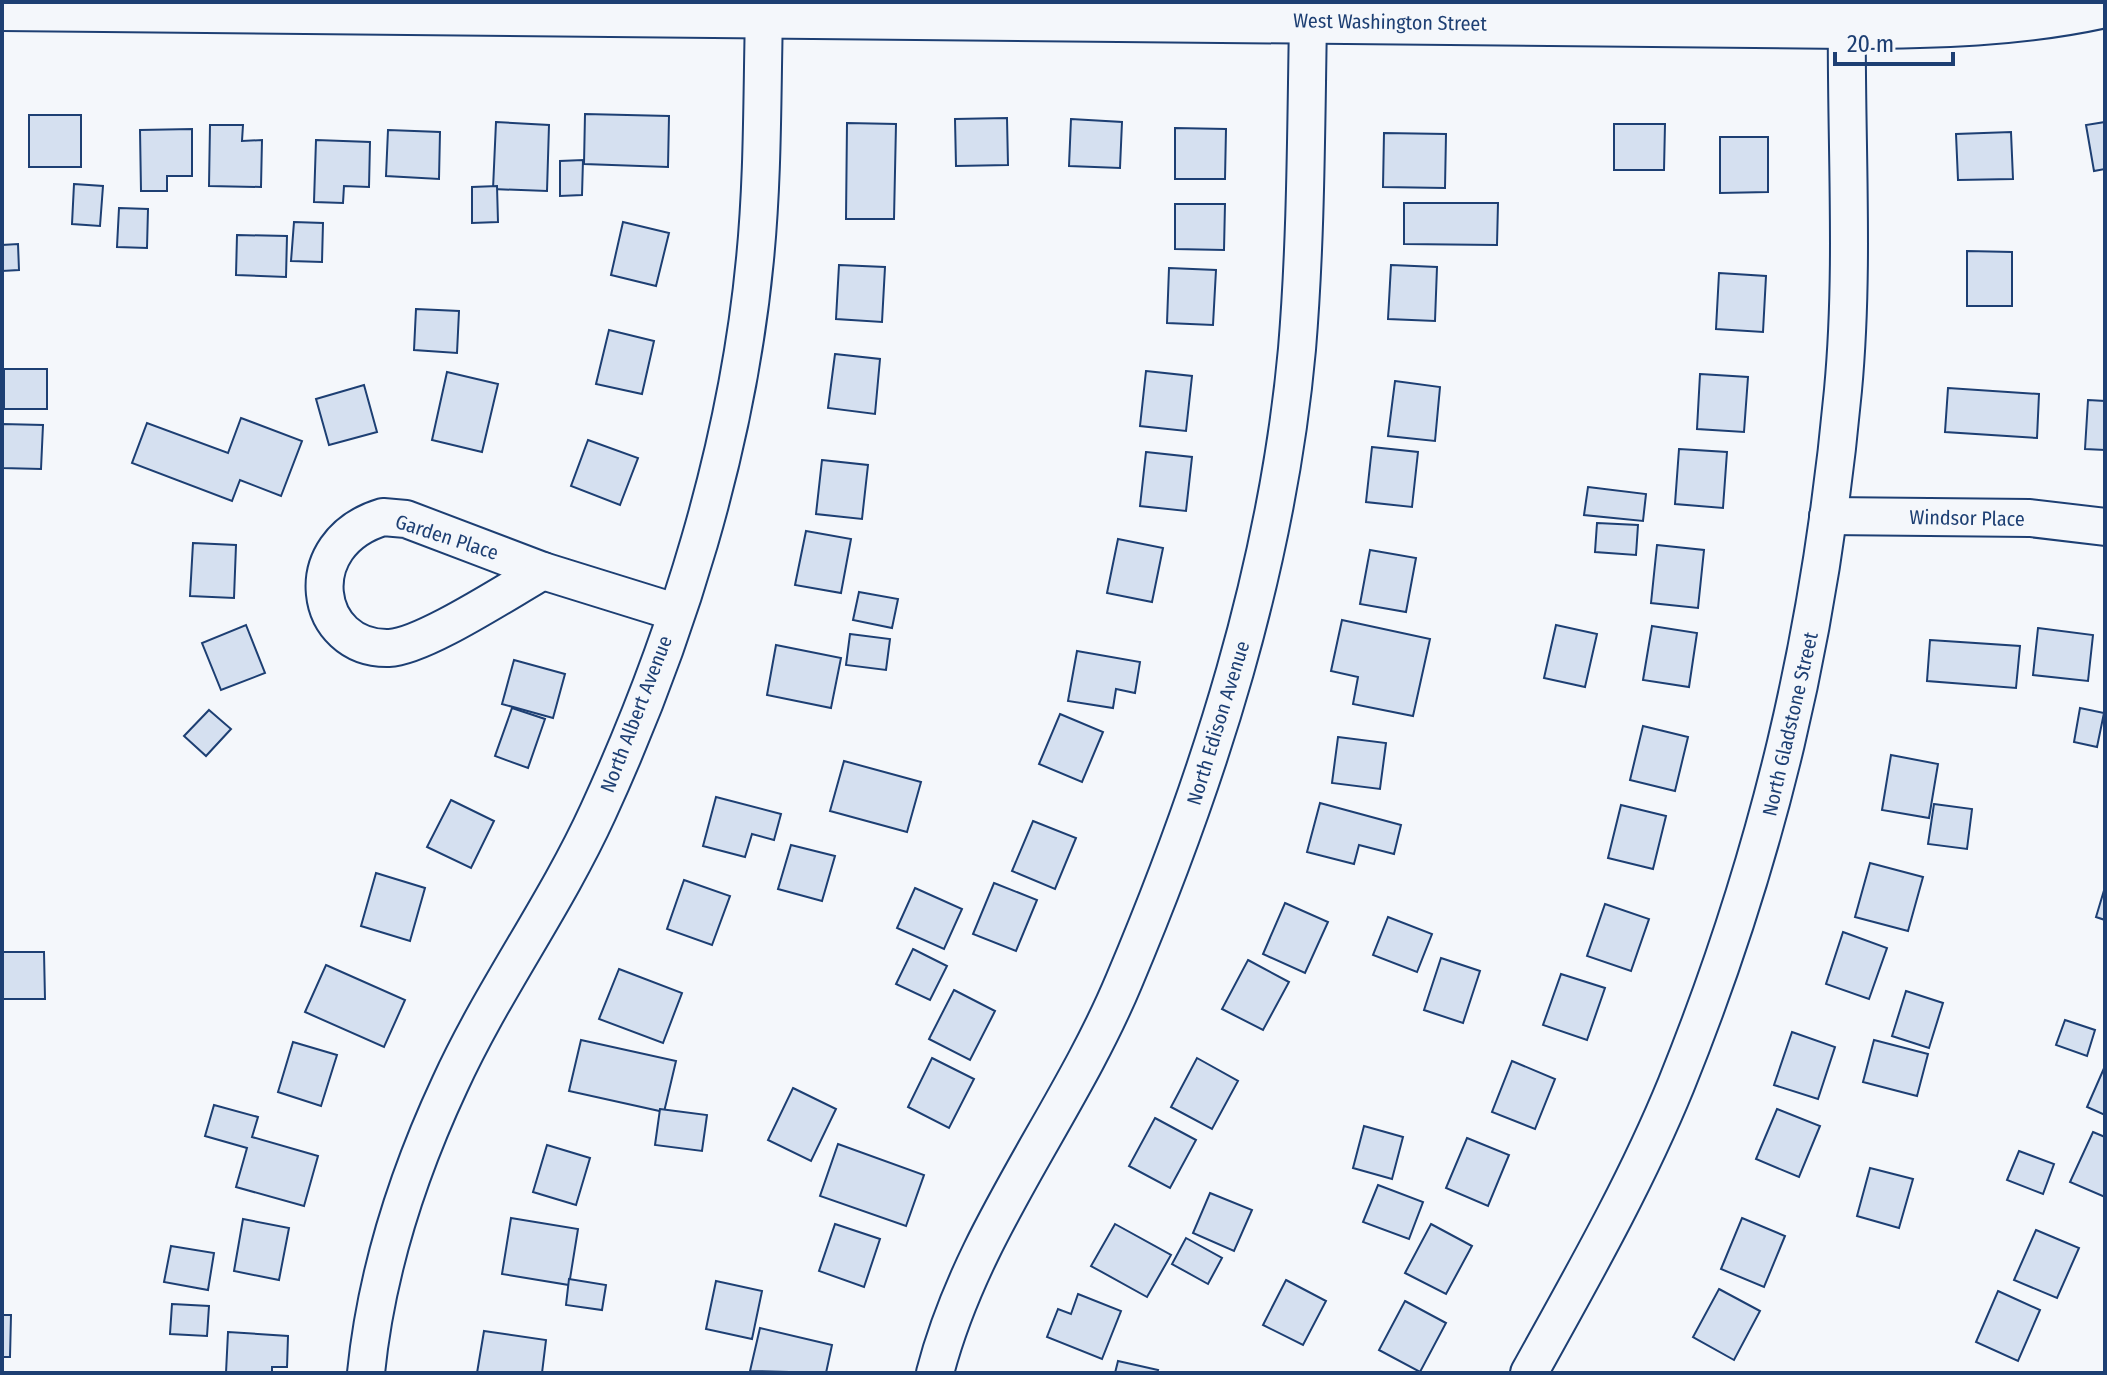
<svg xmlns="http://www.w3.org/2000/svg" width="2107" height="1375" font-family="'Fira Sans Condensed',sans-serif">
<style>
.building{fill:#d5e0f0;stroke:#1d3f73;stroke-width:2}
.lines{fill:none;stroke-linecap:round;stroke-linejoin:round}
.street-casing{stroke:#1d3f73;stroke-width:40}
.secondary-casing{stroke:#1d3f73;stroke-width:48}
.street{stroke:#f4f7fb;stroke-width:36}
.secondary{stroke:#f4f7fb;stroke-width:44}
.labels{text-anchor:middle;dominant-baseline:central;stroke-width:6;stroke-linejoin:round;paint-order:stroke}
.street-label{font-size:20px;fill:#1d3f73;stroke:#f4f7fb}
</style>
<rect width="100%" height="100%" fill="#f4f7fb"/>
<g class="building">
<path d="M 585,114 L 669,116 L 668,167 L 584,164 Z"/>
<rect x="29" y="115" width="52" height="52"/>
<path d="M 1007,118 L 1008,165 L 956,166 L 955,119 Z"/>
<path d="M 1071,119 L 1122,122 L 1120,168 L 1069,166 Z"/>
<path d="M 496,122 L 549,125 L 547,191 L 493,189 Z"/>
<path d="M 2105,122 L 2105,169 L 2094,171 L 2086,125 Z"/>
<path d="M 847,123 L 896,124 L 894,219 L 846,219 Z"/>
<path d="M 1614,124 L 1665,124 L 1664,170 L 1614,170 Z"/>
<path d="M 210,125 L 243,125 L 242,141 L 262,140 L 261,187 L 209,186 Z"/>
<path d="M 1175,128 L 1226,129 L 1225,179 L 1175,179 Z"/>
<path d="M 192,129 L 192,176 L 167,176 L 167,191 L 141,191 L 140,130 Z"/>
<path d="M 388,130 L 440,132 L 439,179 L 386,176 Z"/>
<path d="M 2011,132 L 2013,179 L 1958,180 L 1956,134 Z"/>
<path d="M 1384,133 L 1446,134 L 1445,188 L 1383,187 Z"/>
<path d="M 1720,137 L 1768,137 L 1768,192 L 1720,193 Z"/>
<path d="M 316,140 L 370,142 L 369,187 L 344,186 L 343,203 L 314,202 Z"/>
<path d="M 583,160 L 582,195 L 560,196 L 560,161 Z"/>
<path d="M 74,184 L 103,186 L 100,226 L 72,224 Z"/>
<path d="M 497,186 L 498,222 L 472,223 L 472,187 Z"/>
<path d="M 1404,203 L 1498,203 L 1497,245 L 1404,244 Z"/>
<path d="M 1175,204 L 1225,204 L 1224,250 L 1175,249 Z"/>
<path d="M 119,208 L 148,209 L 147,248 L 117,247 Z"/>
<path d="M 294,222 L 323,223 L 322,262 L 291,261 Z"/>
<path d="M 623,222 L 669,233 L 656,286 L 611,275 Z"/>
<path d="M 237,235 L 287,236 L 286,277 L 236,275 Z"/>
<path d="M 18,244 L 19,270 L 2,271 L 2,245 Z"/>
<path d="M 1967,251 L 2012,252 L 2012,306 L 1967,306 Z"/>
<path d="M 839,265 L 885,267 L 882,322 L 836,319 Z"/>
<path d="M 1391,265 L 1437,267 L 1435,321 L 1388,319 Z"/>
<path d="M 1169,268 L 1216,270 L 1213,325 L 1167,323 Z"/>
<path d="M 1719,273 L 1766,276 L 1763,332 L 1716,329 Z"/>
<path d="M 416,309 L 459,311 L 457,353 L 414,350 Z"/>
<path d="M 609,330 L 654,341 L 642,394 L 596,384 Z"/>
<path d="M 835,354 L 880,359 L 875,414 L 828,408 Z"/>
<rect x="4" y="369" width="43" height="40"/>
<path d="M 1146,371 L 1192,376 L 1186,431 L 1140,426 Z"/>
<path d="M 447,372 L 498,384 L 482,452 L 432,440 Z"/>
<path d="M 1700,374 L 1748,377 L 1744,432 L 1697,429 Z"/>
<path d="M 1395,381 L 1440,387 L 1435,441 L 1388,436 Z"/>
<path d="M 364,385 L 377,432 L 329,445 L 316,399 Z"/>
<path d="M 1948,388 L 2039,394 L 2037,438 L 1945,432 Z"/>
<path d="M 2088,400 L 2105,401 L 2105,450 L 2085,449 Z"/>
<path d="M 241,418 L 302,441 L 281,496 L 240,480 L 232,501 L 132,463 L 147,423 L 228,453 Z"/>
<path d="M 2,424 L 43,425 L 41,469 L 2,468 Z"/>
<path d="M 588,440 L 638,458 L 620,505 L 571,486 Z"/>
<path d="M 1372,447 L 1418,452 L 1412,507 L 1366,502 Z"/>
<path d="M 1679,449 L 1727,452 L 1723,508 L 1675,504 Z"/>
<path d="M 1146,452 L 1192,457 L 1186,511 L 1140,506 Z"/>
<path d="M 822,460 L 868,465 L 862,519 L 816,514 Z"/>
<path d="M 1588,487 L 1646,494 L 1643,521 L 1584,515 Z"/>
<path d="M 1597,523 L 1638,525 L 1636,555 L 1595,552 Z"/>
<path d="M 806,531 L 851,539 L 841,593 L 795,585 Z"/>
<path d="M 1118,539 L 1163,548 L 1152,602 L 1107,593 Z"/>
<path d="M 193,543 L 236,545 L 234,598 L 190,596 Z"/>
<path d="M 1657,545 L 1704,550 L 1698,608 L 1651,603 Z"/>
<path d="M 1370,550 L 1416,558 L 1406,612 L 1360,604 Z"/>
<path d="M 859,592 L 898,599 L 892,628 L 853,620 Z"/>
<path d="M 1342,620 L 1430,639 L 1413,716 L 1353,704 L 1358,677 L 1331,671 Z"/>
<path d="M 246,625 L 265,673 L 221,690 L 202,643 Z"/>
<path d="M 1556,625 L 1597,634 L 1585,687 L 1544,678 Z"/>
<path d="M 1652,626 L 1697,633 L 1689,687 L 1643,680 Z"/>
<path d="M 2038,628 L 2093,635 L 2088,681 L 2033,675 Z"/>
<path d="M 850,634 L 890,639 L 886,670 L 846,665 Z"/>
<path d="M 1930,640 L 2020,646 L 2016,688 L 1927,681 Z"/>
<path d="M 776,645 L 841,658 L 831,708 L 767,695 Z"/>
<path d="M 1077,651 L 1140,662 L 1135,693 L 1116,689 L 1113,708 L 1068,701 Z"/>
<path d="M 514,660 L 565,674 L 553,718 L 502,704 Z"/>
<path d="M 512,708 L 545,719 L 528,768 L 495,756 Z"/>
<path d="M 2080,708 L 2104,713 L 2097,747 L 2074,742 Z"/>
<path d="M 209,710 L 231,729 L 206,756 L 184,736 Z"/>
<path d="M 1060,714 L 1103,732 L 1082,782 L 1039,764 Z"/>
<path d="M 1643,726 L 1688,737 L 1675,791 L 1630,780 Z"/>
<path d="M 1338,737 L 1386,743 L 1380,789 L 1332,783 Z"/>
<path d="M 1891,755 L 1938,764 L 1929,818 L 1882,810 Z"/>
<path d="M 844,761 L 921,782 L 907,832 L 830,811 Z"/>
<path d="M 716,797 L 781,814 L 774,840 L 752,834 L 745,857 L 703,846 Z"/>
<path d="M 451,800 L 494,821 L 471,868 L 427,847 Z"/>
<path d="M 1320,803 L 1401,825 L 1394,854 L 1359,845 L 1354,864 L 1307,852 Z"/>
<path d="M 1934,804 L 1972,809 L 1967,849 L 1928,844 Z"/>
<path d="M 1621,805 L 1666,816 L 1653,869 L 1608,858 Z"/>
<path d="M 1033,821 L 1076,838 L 1055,889 L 1012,871 Z"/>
<path d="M 791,845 L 835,856 L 822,901 L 778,889 Z"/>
<path d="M 1870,863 L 1923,877 L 1908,931 L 1855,917 Z"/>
<path d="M 376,873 L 425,888 L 410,941 L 361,926 Z"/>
<path d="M 684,880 L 730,896 L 712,945 L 667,929 Z"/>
<path d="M 994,883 L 1037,900 L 1016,951 L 973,934 Z"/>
<path d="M 2105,887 L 2105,920 L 2096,917 Z"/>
<path d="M 915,888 L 962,909 L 944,949 L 897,928 Z"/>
<path d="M 1285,903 L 1328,922 L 1305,973 L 1263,954 Z"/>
<path d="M 1605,904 L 1649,919 L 1631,971 L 1587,956 Z"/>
<path d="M 1388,917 L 1432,934 L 1417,972 L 1373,955 Z"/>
<path d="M 1843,932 L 1887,948 L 1869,999 L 1826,984 Z"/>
<path d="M 913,949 L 947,966 L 930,1000 L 896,984 Z"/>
<path d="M 2,952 L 44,952 L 45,999 L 2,999 Z"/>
<path d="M 1441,958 L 1480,971 L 1463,1023 L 1424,1010 Z"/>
<path d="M 1248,960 L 1289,982 L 1263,1030 L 1222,1009 Z"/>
<path d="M 326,965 L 405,1000 L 384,1047 L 305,1012 Z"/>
<path d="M 619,969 L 682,993 L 663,1043 L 599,1019 Z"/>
<path d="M 1561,974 L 1605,988 L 1587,1040 L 1543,1025 Z"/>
<path d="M 954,990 L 995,1011 L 970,1060 L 929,1039 Z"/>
<path d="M 1906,991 L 1943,1003 L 1929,1048 L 1892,1036 Z"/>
<path d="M 2065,1020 L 2095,1030 L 2087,1056 L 2056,1045 Z"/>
<path d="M 1792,1032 L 1835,1047 L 1818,1099 L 1774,1085 Z"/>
<path d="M 581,1040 L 676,1061 L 664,1112 L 569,1091 Z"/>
<path d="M 1874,1040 L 1928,1054 L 1917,1096 L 1863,1082 Z"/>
<path d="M 293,1042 L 337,1055 L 321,1106 L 278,1092 Z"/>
<path d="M 932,1058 L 974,1079 L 949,1128 L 908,1107 Z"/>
<path d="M 1197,1058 L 1238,1081 L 1212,1129 L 1171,1107 Z"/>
<path d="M 1512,1061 L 1555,1079 L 1535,1129 L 1492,1112 Z"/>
<path d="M 2105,1066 L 2105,1115 L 2087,1107 Z"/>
<path d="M 793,1088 L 836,1109 L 811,1161 L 768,1140 Z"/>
<path d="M 214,1105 L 258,1117 L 252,1137 L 318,1156 L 304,1206 L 236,1187 L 247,1148 L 205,1136 Z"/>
<path d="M 660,1109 L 707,1115 L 702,1151 L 655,1145 Z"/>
<path d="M 1777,1109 L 1820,1126 L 1799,1177 L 1756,1159 Z"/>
<path d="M 1155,1118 L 1196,1140 L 1170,1188 L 1129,1166 Z"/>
<path d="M 1364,1126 L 1403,1137 L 1392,1179 L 1353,1168 Z"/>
<path d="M 2093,1132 L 2105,1137 L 2105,1197 L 2070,1182 Z"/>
<path d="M 1467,1138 L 1509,1155 L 1488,1206 L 1446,1188 Z"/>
<path d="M 838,1144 L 924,1175 L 906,1226 L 820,1196 Z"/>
<path d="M 547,1145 L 590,1158 L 576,1205 L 533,1192 Z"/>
<path d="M 2019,1151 L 2054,1164 L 2043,1194 L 2007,1180 Z"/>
<path d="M 1870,1168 L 1913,1179 L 1899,1228 L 1857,1216 Z"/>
<path d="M 1378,1185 L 1423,1202 L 1409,1239 L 1363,1222 Z"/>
<path d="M 1210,1193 L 1252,1210 L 1234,1251 L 1193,1233 Z"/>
<path d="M 511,1218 L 578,1229 L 569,1285 L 502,1274 Z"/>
<path d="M 1742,1218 L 1785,1236 L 1764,1287 L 1721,1269 Z"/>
<path d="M 243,1219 L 289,1228 L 279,1280 L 234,1271 Z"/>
<path d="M 835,1224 L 880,1239 L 864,1287 L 819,1271 Z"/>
<path d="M 1115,1224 L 1171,1255 L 1147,1297 L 1091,1266 Z"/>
<path d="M 1431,1224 L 1472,1246 L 1446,1294 L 1405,1273 Z"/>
<path d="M 2036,1230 L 2079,1248 L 2057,1298 L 2014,1280 Z"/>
<path d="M 1186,1238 L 1222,1258 L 1208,1284 L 1172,1264 Z"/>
<path d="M 171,1246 L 214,1253 L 208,1290 L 164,1282 Z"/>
<path d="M 569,1279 L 606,1285 L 602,1310 L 566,1305 Z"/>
<path d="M 1286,1280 L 1326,1301 L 1303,1345 L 1263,1325 Z"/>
<path d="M 716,1281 L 762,1291 L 752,1339 L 706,1329 Z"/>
<path d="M 1719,1289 L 1760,1311 L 1734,1360 L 1693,1337 Z"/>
<path d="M 1998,1291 L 2040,1310 L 2018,1361 L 1976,1342 Z"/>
<path d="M 1078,1294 L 1121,1311 L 1102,1359 L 1047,1337 L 1058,1309 L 1071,1314 Z"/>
<path d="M 1405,1301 L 1446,1323 L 1420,1372 L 1379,1350 Z"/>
<path d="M 172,1304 L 209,1306 L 207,1336 L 170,1334 Z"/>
<path d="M 2,1315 L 11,1315 L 10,1357 L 2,1357 Z"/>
<path d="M 760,1328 L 832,1345 L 826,1373 L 750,1371 Z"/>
<path d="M 484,1331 L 546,1340 L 542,1373 L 477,1373 Z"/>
<path d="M 228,1332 L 288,1336 L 287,1367 L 272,1367 L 272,1373 L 226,1373 Z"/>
<path d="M 1118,1361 L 1158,1370 L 1157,1373 L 1115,1373 Z"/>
</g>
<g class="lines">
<defs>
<g id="street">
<path d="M 1828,516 L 2030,518 L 2105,527"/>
<path d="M 383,517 L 406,519 L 543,571 C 509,590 423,647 389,648 C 313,650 296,543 383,517 Z"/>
<path d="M 543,571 L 675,612"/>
<path d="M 366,1373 C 376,1274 408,1174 450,1084 C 493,990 555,906 598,812 C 677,640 737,448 755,259 C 763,178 762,96 764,15"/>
<path d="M 935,1373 C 972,1230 1068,1115 1124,981 C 1209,780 1277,568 1297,349 C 1306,241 1306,130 1308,21"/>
<path d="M 1529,1373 C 1581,1279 1635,1185 1676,1085 C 1769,855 1820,637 1843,390 C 1855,261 1845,131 1847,2"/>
</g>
<path id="secondary" d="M 2,8 L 1847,26 C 1934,26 2019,24 2105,5"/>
</defs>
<use href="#street" class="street-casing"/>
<use href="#secondary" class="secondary-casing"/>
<use href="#street" class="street"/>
<use href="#secondary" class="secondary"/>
</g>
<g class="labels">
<g class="street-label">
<text transform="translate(1390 22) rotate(1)">West Washington Street</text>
<text transform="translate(1967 518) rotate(1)">Windsor Place</text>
<text transform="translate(447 537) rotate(18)">Garden Place</text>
<text transform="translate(636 714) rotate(-69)">North Albert Avenue</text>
<text transform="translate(1218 723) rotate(-73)">North Edison Avenue</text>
<text transform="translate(1790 724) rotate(-77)">North Gladstone Street</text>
</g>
</g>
<rect width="2107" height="1375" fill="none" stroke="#1d3f73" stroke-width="8"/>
<path d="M1835 52v12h118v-12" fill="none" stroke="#1d3f73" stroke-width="4"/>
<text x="1847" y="52" font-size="24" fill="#1d3f73" stroke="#f4f7fb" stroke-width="6" paint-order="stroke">20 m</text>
</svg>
